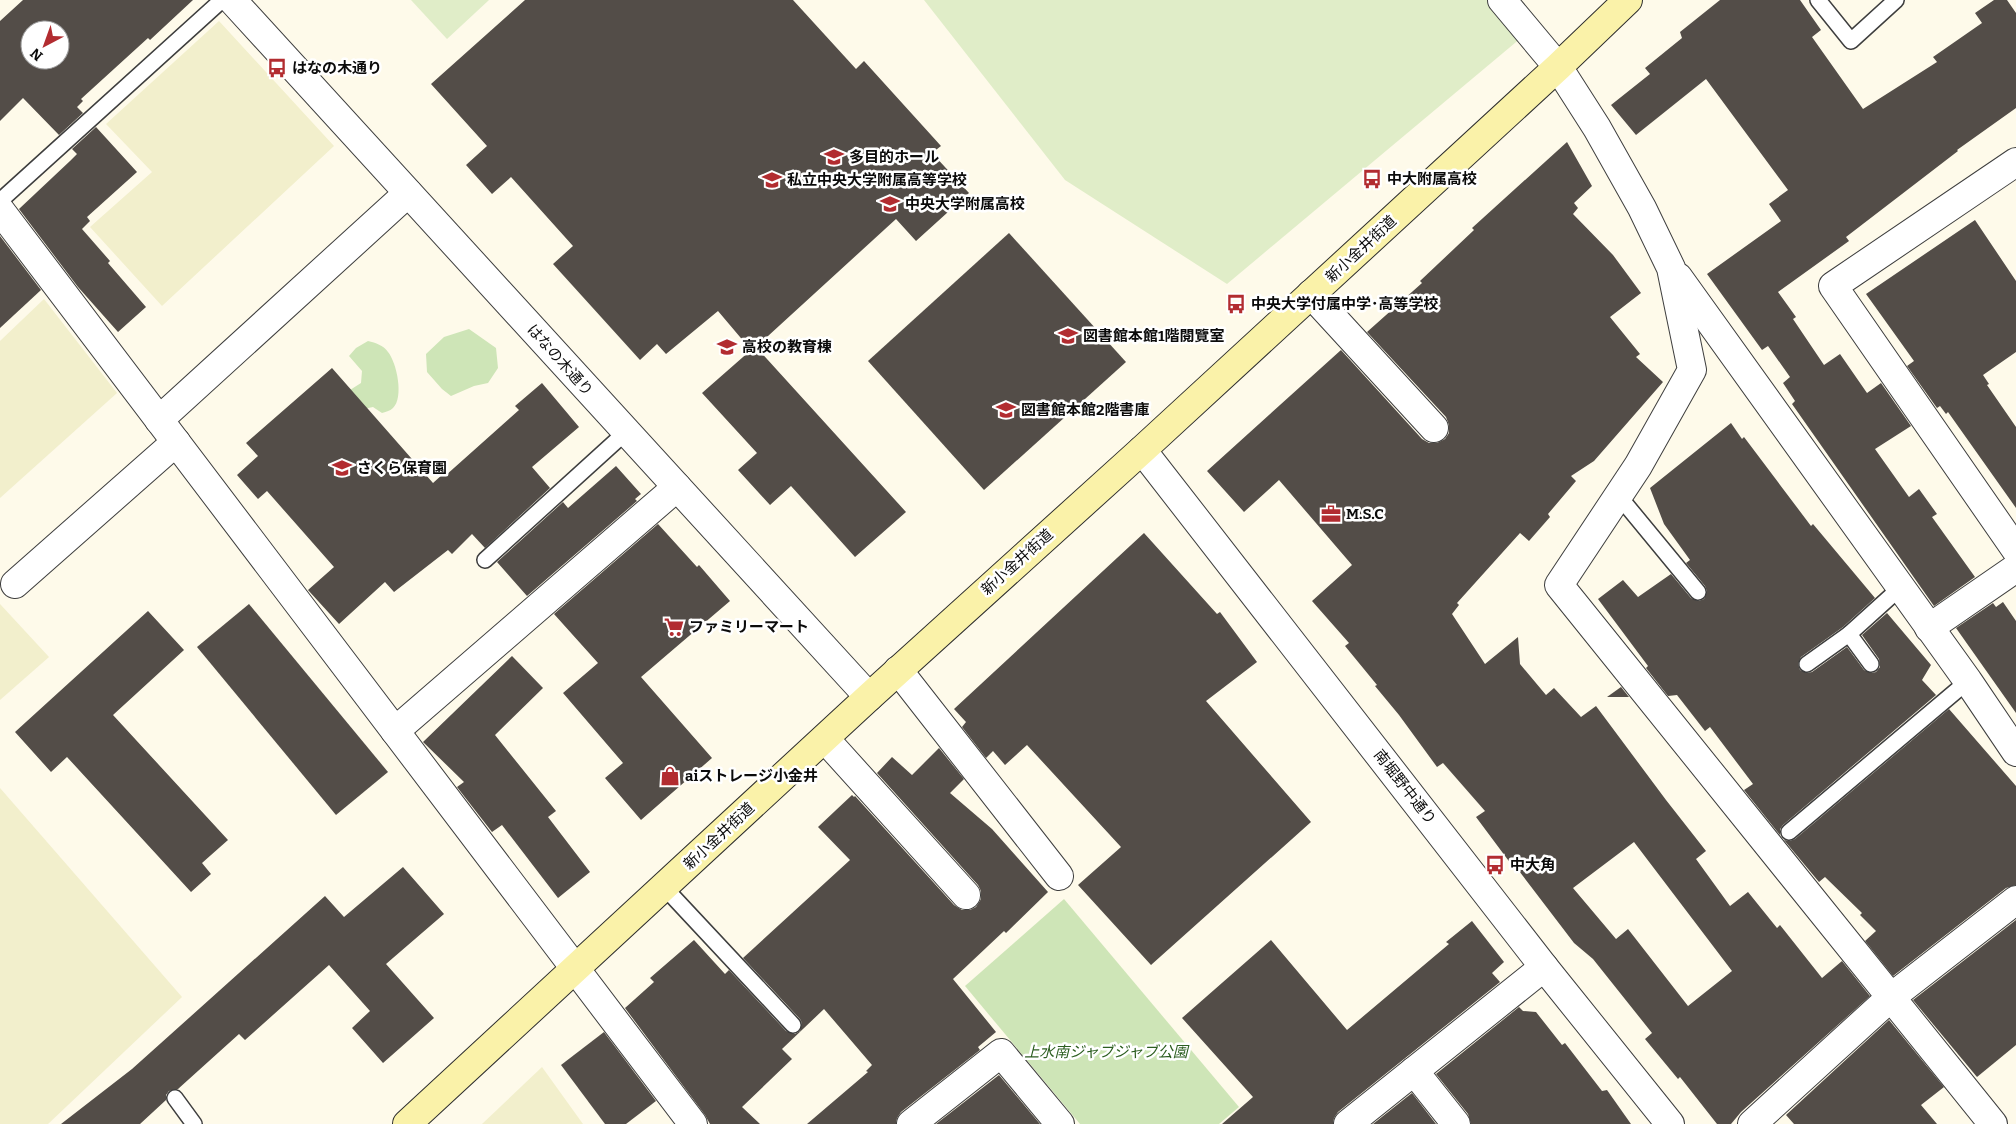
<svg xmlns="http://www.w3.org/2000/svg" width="2016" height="1124" font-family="Bitter,'Noto Sans JP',serif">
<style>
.farmland{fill:#f2efcc}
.green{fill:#cee5b7}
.pitch{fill:#e0edc8}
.building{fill:#534d48;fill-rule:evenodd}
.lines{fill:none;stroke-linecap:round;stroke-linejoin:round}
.service-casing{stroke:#3e3e3e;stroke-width:18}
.minor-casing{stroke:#3e3e3e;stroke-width:30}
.tertiary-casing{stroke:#3e3e3e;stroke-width:30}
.secondary-casing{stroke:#2d2d2d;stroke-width:30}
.service{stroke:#fff;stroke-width:15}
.minor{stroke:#fff;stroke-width:28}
.tertiary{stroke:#fff;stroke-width:28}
.secondary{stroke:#faf2a9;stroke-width:28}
.labels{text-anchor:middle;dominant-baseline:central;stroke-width:5;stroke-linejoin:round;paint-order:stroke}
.poi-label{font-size:15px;font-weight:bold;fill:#0b0b0b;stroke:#fff;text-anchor:start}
.street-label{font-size:15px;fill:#0b0b0b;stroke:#fff}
.park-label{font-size:15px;font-style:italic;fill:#2c5e20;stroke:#fff}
</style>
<rect width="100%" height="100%" fill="#fefaea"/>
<g class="farmland">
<path d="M 219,21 L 334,146 L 162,306 L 90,227 L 152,172 L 106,124 Z"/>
<path d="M 44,299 L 117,393 L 0,498 L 0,341 Z"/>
<path d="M 0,604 L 49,657 L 0,700 Z"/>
<path d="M 0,788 L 182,997 L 48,1124 L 0,1124 Z"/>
<path d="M 542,1067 L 583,1124 L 482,1124 Z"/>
</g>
<g class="green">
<path d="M 469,329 L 496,348 L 498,368 L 488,383 L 474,386 L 451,396 L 442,389 L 427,372 L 426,354 L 444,337 Z"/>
<path d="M 368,341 C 376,343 383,345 388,352 C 397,363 404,398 393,408 C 390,411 385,412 382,413 L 373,407 L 359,410 L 350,390 L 361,383 L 362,371 L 349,356 L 356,348 Z"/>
<path d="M 1064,899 L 1239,1107 L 1219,1124 L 1080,1124 L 965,986 Z"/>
</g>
<g class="pitch">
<path d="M 411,0 L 489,0 L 447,39 Z"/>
<path d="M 924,0 L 1499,0 L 1527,33 L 1227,284 L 1065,180 Z"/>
</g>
<g class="building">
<path d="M 23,0 L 193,0 L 150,40 L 148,38 L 81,99 L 83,101 L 77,107 L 83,113 L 59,135 L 23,98 L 0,121 L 0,21 ZM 30,30 L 60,30 L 60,60 L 30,60 Z"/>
<path d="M 525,0 L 793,0 L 856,69 L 864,61 L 941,146 L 932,153 L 969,193 L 916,241 L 896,219 L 756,347 L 906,512 L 855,557 L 791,486 L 770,505 L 738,470 L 757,453 L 702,393 L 751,350 L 718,311 L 666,354 L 657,344 L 640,360 L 553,264 L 573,246 L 511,177 L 492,194 L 466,165 L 487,146 L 431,84 Z"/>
<path d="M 1720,0 L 1800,0 L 1821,30 L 1812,37 L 1863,109 L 1937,62 L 1933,57 L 1982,23 L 1975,13 L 1994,0 L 2007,0 L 2016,13 L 2016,108 L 1957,150 L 1958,151 L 1846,237 L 1849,241 L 1778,292 L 1796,317 L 1793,319 L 1824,365 L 1840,354 L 1867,393 L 1881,383 L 1911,426 L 1875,449 L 1909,497 L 1919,489 L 1937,514 L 1932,517 L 1975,577 L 1934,606 L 1792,404 L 1795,401 L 1783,383 L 1790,377 L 1768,346 L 1762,350 L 1707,274 L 1781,221 L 1769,204 L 1788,190 L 1706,79 L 1636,135 L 1611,105 L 1650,74 L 1645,68 L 1682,38 L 1680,32 Z"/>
<path d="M 96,127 L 137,172 L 87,217 L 90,221 L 82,229 L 110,261 L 108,263 L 146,307 L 118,332 L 78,287 L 19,209 L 70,161 L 77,154 L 72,149 Z"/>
<path d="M 1567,142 L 1592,186 L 1574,203 L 1578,208 L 1573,214 L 1613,255 L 1641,293 L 1610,317 L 1640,354 L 1636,357 L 1663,382 L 1594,461 L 1571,476 L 1576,481 L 1548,514 L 1550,517 L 1529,541 L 1520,533 L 1457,603 L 1459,605 L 1452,614 L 1485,664 L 1518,637 L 1520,664 L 1546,695 L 1554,688 L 1581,717 L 1596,706 L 1666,800 L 1706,851 L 1696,859 L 1730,906 L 1748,892 L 1777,928 L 1780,925 L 1822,978 L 1842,961 L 1870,996 L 1741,1112 L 1731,1124 L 1717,1124 L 1680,1077 L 1678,1079 L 1645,1039 L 1652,1033 L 1593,959 L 1574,943 L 1516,867 L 1514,868 L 1476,817 L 1485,811 L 1443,763 L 1437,767 L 1399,715 L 1375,686 L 1377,685 L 1345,646 L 1349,643 L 1312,601 L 1352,565 L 1279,480 L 1244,512 L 1207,471 L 1341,350 L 1422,439 L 1429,443 L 1437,443 L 1445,439 L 1449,433 L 1449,425 L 1446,417 L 1367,332 L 1422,283 L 1420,281 L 1474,230 L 1472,228 ZM 1634,842 L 1732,971 L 1688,1006 L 1628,929 L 1616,939 L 1573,888 Z"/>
<path d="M 1975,220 L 2016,281 L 2016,352 L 1983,375 L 1989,384 L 1987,385 L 2016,427 L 2016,508 L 1948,412 L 1946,414 L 1940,406 L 1937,408 L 1907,366 L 1914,361 L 1866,294 Z"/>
<path d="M 1009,233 L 1126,362 L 984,490 L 868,361 Z"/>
<path d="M 0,236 L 41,290 L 0,328 Z"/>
<path d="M 332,368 L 433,483 L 443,474 L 445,476 L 519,410 L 515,406 L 542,383 L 579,427 L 532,467 L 550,488 L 485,548 L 472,534 L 452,554 L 448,550 L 394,592 L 385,582 L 339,624 L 308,590 L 334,567 L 267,491 L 258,499 L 237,475 L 258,456 L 246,443 Z"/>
<path d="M 1731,423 L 1742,439 L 1744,437 L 1811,526 L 1813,524 L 1875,598 L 1843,627 L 1801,657 L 1798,664 L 1800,670 L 1807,673 L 1812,672 L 1847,647 L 1864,670 L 1872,673 L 1876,672 L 1880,667 L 1879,659 L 1862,635 L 1887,613 L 1931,665 L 1922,680 L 1936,695 L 1783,825 L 1780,829 L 1780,835 L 1744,790 L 1753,784 L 1710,727 L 1705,731 L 1677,695 L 1668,696 L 1646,668 L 1648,666 L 1598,599 L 1623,580 L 1638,597 L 1671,574 L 1691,598 L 1699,601 L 1704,599 L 1707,591 L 1705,586 L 1686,563 L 1690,560 L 1664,524 L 1650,488 Z"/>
<path d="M 616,466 L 641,494 L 635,499 L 637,501 L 527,596 L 497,562 L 563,502 L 568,508 Z"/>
<path d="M 658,524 L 697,567 L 699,565 L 730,601 L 641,677 L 712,758 L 641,820 L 605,778 L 623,763 L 563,693 L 598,663 L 554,614 Z"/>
<path d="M 1144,533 L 1217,614 L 1220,612 L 1257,662 L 1206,701 L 1311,822 L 1151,965 L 1078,885 L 1121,847 L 1027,745 L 1005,765 L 993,751 L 986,758 L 962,727 L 966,722 L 954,709 Z"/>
<path d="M 2003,602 L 2016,621 L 2016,713 L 1956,628 L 1993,603 L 1996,607 Z"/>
<path d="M 249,604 L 388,772 L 336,815 L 197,647 Z"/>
<path d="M 148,611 L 184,650 L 113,715 L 228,840 L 202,863 L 211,874 L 191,892 L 67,757 L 51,772 L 15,732 Z"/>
<path d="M 512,656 L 543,688 L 495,735 L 556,811 L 548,817 L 590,872 L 558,898 L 502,825 L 492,832 L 457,787 L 464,782 L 423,742 Z"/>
<path d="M 1621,687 L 1629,697 L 1607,697 Z"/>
<path d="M 1949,709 L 2016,786 L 2016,885 L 2006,888 L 1893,976 L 1865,941 L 1876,931 L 1860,915 L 1862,913 L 1825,877 L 1819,882 L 1784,840 L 1790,841 L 1795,839 Z"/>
<path d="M 939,748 L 964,779 L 950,793 L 992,829 L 1048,892 L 1006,933 L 1004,931 L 953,979 L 996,1032 L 978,1047 L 980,1050 L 901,1112 L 897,1118 L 896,1124 L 807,1124 L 868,1072 L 866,1071 L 872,1065 L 824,1009 L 782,1049 L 792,1059 L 742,1107 L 760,1124 L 710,1124 L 705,1115 L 625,1008 L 654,982 L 650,978 L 694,940 L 725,974 L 729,970 L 786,1031 L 795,1034 L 800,1031 L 802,1023 L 800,1019 L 743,958 L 850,860 L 818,827 L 852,795 L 854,797 L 855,796 L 954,905 L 962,910 L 970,910 L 976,907 L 981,899 L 981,891 L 978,885 L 877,773 L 892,757 L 912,775 Z"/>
<path d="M 403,867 L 444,914 L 386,964 L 434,1018 L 383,1063 L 352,1028 L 370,1011 L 329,965 L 245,1040 L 239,1034 L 178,1089 L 169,1091 L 166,1095 L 166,1100 L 140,1124 L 61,1124 L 132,1069 L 325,896 L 344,917 Z"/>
<path d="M 2016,920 L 2016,1045 L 1977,1077 L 1913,1000 Z"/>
<path d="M 1472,921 L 1504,962 L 1492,973 L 1500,982 L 1338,1112 L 1334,1118 L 1333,1124 L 1222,1124 L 1253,1097 L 1182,1018 L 1271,940 L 1347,1030 L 1449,944 L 1446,942 Z"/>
<path d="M 1519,1007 L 1523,1011 L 1536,1012 L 1562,1045 L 1565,1043 L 1602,1091 L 1607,1090 L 1631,1124 L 1471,1124 L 1468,1114 L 1436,1074 Z"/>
<path d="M 1889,1020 L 1944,1087 L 1921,1105 L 1937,1124 L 1794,1124 L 1786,1115 Z"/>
<path d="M 604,1032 L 656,1101 L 626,1124 L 605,1124 L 561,1065 Z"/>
<path d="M 999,1075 L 1040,1124 L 936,1124 Z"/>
<path d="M 1412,1093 L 1436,1124 L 1373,1124 Z"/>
</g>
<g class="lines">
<defs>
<g id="service">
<path d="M 1818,0 L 1851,41 L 1896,0"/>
<path d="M 0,201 L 222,0"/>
<path d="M 1618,495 L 1698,592"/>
<path d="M 485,560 L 626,432"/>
<path d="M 1849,634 L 1871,664"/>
<path d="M 1807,664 L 1849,634 L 1900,588"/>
<path d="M 1789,832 L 1968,681"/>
<path d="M 664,887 L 793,1025"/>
<path d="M 175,1098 L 194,1124"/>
</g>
<g id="minor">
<path d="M 232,0 L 869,697"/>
<path d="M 1502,0 L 1558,67 L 1597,128 L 1642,208 L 1671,268 L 1692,370 L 1638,466 L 1559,585 L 1993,1124"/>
<path d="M 2016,162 L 1833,286 L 2016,550"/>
<path d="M 0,210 L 693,1124"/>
<path d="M 1678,277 L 1968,681 L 2016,752"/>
<path d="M 1311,294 L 1434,428"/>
<path d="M 159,420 L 408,193"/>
<path d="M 15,584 L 176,442"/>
<path d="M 1929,628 L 2016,568"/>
<path d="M 898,670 L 1059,876"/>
<path d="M 395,731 L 677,487"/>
<path d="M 825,739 L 966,895"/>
<path d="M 1414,1071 L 1456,1124"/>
<path d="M 911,1124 L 1001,1053 L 1060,1124"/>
<path d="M 1348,1124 L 1544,967"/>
<path d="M 1752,1124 L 1890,998 L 2016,900"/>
</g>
<path id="tertiary" d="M 1142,450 L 1544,967 L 1670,1124"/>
<path id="secondary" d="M 407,1124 L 869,697 L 1142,450 L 1558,67 L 1628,0"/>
</defs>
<use href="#service" class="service-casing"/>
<use href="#minor" class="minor-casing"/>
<use href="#tertiary" class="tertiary-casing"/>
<use href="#secondary" class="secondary-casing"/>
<use href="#service" class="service"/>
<use href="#minor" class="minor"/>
<use href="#tertiary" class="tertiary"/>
<use href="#secondary" class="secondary"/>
</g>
<defs>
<symbol id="bus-bare" viewBox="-9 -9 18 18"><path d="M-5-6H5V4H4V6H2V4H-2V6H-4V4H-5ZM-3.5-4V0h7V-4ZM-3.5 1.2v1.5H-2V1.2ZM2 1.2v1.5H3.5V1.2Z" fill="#b22c30" stroke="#fff" stroke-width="2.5" paint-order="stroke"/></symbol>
<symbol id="school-bare" viewBox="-9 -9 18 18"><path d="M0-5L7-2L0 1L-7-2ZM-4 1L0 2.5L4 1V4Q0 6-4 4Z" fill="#b22c30" stroke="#fff" stroke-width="2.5" paint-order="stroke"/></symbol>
<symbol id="office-bare" viewBox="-9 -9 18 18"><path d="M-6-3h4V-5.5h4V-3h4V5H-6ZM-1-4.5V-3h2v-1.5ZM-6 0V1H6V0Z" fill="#b22c30" stroke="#fff" stroke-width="2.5" paint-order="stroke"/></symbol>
<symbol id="supermarket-bare" viewBox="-9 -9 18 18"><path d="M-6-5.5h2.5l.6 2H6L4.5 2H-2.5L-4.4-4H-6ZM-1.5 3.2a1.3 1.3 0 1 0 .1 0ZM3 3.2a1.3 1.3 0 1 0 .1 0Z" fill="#b22c30" stroke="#fff" stroke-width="2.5" paint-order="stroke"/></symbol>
<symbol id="shop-bare" viewBox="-9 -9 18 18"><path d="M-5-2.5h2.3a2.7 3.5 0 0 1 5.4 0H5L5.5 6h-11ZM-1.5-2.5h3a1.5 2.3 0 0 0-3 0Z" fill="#b22c30" stroke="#fff" stroke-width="2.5" paint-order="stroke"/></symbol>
</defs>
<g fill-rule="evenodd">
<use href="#bus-bare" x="263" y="54" width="28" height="28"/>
<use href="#school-bare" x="820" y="143" width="28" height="28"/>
<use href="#bus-bare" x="1358" y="165" width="28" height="28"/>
<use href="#school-bare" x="758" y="166" width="28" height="28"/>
<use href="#school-bare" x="876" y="190" width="28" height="28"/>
<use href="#bus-bare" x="1222" y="290" width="28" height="28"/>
<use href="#school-bare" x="1054" y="322" width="28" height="28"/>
<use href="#school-bare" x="713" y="333" width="28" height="28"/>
<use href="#school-bare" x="992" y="396" width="28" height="28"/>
<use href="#school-bare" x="328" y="454" width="28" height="28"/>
<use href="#office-bare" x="1317" y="500" width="28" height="28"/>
<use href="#supermarket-bare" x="660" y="613" width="28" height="28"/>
<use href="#shop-bare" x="656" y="762" width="28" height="28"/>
<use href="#bus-bare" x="1481" y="851" width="28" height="28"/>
</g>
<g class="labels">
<g class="poi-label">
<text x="292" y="68">はなの木通り</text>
<text x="849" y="157">多目的ホール</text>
<text x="1387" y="179">中大附属高校</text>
<text x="787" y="180">私立中央大学附属高等学校</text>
<text x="905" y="204">中央大学附属高校</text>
<text x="1251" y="304">中央大学付属中学･高等学校</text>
<text x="1083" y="336">図書館本館1階閱覽室</text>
<text x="742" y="347">高校の教育棟</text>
<text x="1021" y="410">図書館本館2階書庫</text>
<text x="357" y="468">さくら保育園</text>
<text x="1346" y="514">M.S.C</text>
<text x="689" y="627">ファミリーマート</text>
<text x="685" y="776">aiストレージ小金井</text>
<text x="1510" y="865">中大角</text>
</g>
<g class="street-label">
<text transform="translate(1361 249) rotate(-43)">新小金井街道</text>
<text transform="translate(560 360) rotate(48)">はなの木通り</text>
<text transform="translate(1017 562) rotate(-42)">新小金井街道</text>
<text transform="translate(1405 787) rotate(52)">南堀野中通り</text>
<text transform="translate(719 836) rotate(-43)">新小金井街道</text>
</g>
<g class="park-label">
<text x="1106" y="1052">上水南ジャブジャブ公園</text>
</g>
</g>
<g transform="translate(45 45) rotate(221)"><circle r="24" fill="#ffffff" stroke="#9d9d9d"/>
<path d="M0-4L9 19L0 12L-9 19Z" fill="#b22c30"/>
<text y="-8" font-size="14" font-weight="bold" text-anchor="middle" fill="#0b0b0b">N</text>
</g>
</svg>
